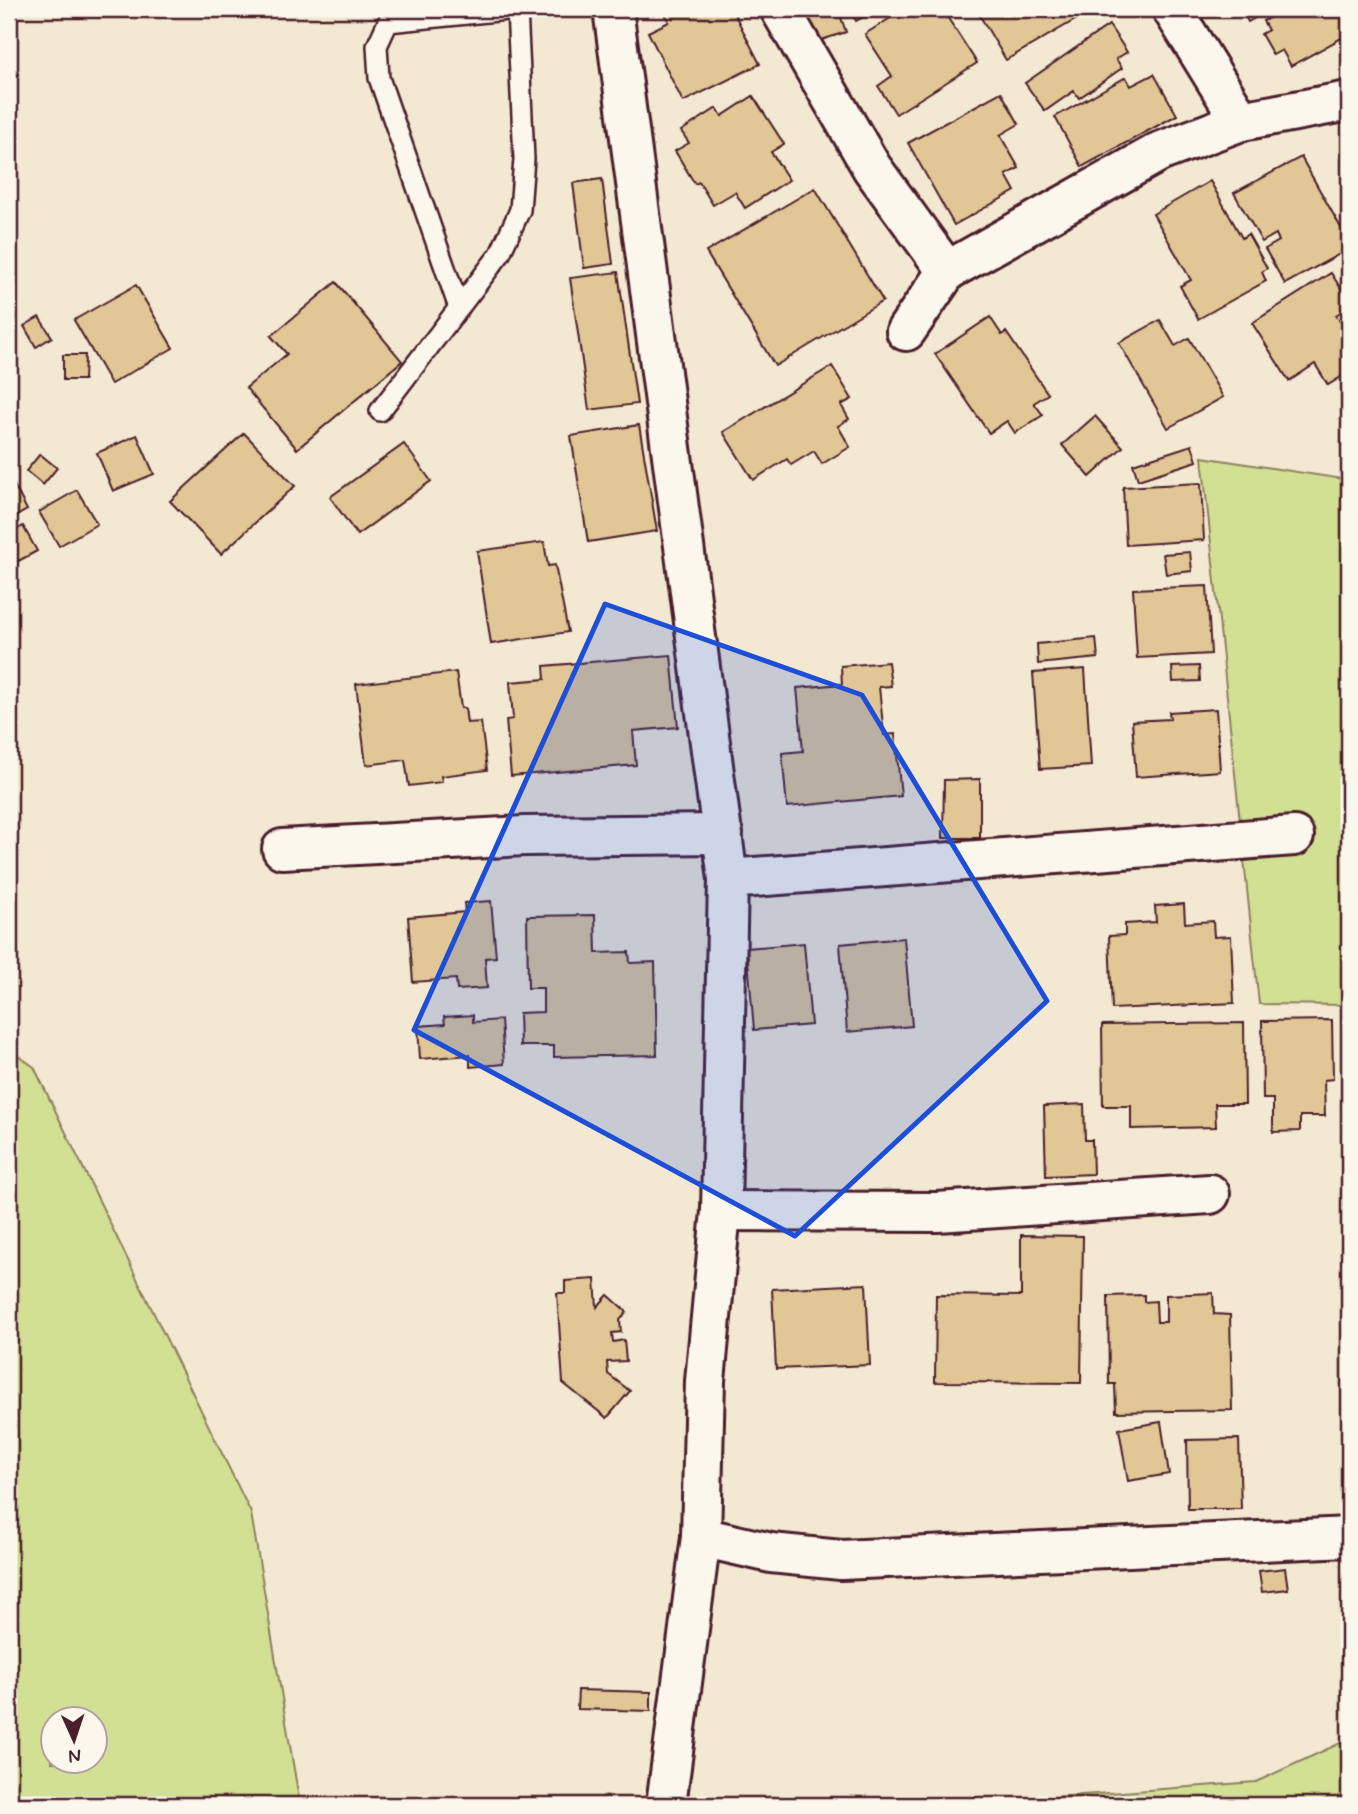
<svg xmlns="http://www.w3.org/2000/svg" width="1358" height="1814" font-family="Mynerve,sans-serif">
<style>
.green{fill:#d2e094;stroke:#8e8060;stroke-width:2;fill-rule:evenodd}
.building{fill:#e1c796;stroke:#4a1f2b;stroke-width:2}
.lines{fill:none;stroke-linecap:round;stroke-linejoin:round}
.lane-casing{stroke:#4a1f2b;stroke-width:24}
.street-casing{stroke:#4a1f2b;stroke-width:44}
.lane{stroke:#fbf7ec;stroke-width:19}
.street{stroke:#fbf7ec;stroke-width:38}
.marked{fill:#1d4ed8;fill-opacity:0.2;stroke:#1d4ed8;stroke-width:5;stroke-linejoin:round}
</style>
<rect width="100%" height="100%" fill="#f3e9d2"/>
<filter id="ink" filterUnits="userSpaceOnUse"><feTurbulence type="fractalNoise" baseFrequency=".0143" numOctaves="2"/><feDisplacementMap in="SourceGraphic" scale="14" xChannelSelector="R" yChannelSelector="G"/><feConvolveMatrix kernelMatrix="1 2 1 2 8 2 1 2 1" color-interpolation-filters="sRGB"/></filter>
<g filter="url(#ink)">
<g class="green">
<path d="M 1202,457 L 1349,480 L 1349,1005 L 1259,1004 Z"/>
<path d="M 9,1049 L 34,1067 L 251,1513 L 300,1805 L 9,1805 ZM 52,1720 L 94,1720 L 94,1762 L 52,1762 Z"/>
<path d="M 1349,1739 L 1349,1805 L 946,1805 L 1256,1782 Z"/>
</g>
<g class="building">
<path d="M 663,9 L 732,9 L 760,64 L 683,102 L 648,32 L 669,22 Z"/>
<path d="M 801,9 L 838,9 L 846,32 L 812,43 Z"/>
<path d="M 850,9 L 878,9 L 856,21 Z"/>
<path d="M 905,9 L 942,9 L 977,63 L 896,114 L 878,86 L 892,76 L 865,34 Z"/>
<path d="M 981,9 L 1094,9 L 1006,60 L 977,11 Z"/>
<path d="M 1241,9 L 1271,9 L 1248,22 Z"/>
<path d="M 1286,9 L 1349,9 L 1349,34 L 1291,66 L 1282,50 L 1273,55 L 1261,34 L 1268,30 L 1263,21 Z"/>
<path d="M 1109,25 L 1127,52 L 1116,59 L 1122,68 L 1079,98 L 1074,91 L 1045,111 L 1025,83 Z"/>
<path d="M 1154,74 L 1177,115 L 1082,167 L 1055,117 L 1126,77 L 1131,86 Z"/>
<path d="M 1001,92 L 1019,124 L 1000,135 L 1019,168 L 1006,175 L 1015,191 L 954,225 L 908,143 Z"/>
<path d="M 753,96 L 784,144 L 771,152 L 789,180 L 745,208 L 735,192 L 713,205 L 699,182 L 695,184 L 675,151 L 689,143 L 681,131 L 717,108 L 722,116 Z"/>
<path d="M 1301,157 L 1349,242 L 1349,249 L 1285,284 L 1265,249 L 1279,241 L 1276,234 L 1262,242 L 1234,193 Z"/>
<path d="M 602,179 L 613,264 L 584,268 L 573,183 Z"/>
<path d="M 1210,181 L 1242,238 L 1248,234 L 1267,268 L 1262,272 L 1266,281 L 1198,319 L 1180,286 L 1191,280 L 1153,214 Z"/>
<path d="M 815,188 L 883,301 L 775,366 L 706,252 Z"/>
<path d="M 618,272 L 637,404 L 589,410 L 570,278 Z"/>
<path d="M 1331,273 L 1349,301 L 1349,307 L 1336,315 L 1349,335 L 1349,372 L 1328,385 L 1315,364 L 1289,381 L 1252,323 Z"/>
<path d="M 336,282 L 402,361 L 297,449 L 246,388 L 287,354 L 271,336 Z"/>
<path d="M 136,285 L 173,348 L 111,384 L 74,320 Z"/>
<path d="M 39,317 L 52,337 L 36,347 L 24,326 Z"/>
<path d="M 990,317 L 1002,335 L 1006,332 L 1048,394 L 1034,403 L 1043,415 L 1015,433 L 1007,421 L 989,433 L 935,354 Z"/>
<path d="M 1160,320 L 1175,346 L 1189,338 L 1223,397 L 1168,428 L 1119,343 Z"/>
<path d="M 63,355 L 85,355 L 84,380 L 63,380 Z"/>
<path d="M 832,366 L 852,399 L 841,405 L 849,419 L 838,426 L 850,447 L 822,464 L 814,451 L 791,465 L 787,459 L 753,480 L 723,432 Z"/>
<path d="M 1095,416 L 1123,447 L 1090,477 L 1062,445 Z"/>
<path d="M 639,425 L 657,531 L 588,542 L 571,436 Z"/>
<path d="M 244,433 L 295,486 L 221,554 L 170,501 Z"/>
<path d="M 137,435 L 154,474 L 113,491 L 97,453 Z"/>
<path d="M 404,444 L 431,481 L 357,535 L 330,497 Z"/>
<path d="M 1192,445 L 1197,461 L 1138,480 L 1133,464 Z"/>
<path d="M 40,454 L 57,468 L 43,485 L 26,471 Z"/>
<path d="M 9,475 L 27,510 L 9,520 Z"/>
<path d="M 1201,483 L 1204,540 L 1126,545 L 1123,487 Z"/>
<path d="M 77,490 L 97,524 L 59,546 L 39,512 Z"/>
<path d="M 23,526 L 37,551 L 9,566 L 9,534 Z"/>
<path d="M 544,542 L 548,566 L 555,565 L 568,632 L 491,644 L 477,551 Z"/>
<path d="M 1190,552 L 1192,571 L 1166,574 L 1163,554 Z"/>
<path d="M 1207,586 L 1211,654 L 1137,658 L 1133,589 Z"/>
<path d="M 1096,638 L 1098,658 L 1038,664 L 1037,644 Z"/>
<path d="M 671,655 L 678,727 L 633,731 L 636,765 L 511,776 L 506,720 L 513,719 L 510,682 L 545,679 L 544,666 Z"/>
<path d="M 888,662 L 891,686 L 879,687 L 884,735 L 895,734 L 901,796 L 787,807 L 782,753 L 803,751 L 797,688 L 842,684 L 841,666 Z"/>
<path d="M 1199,666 L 1200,681 L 1173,682 L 1172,667 Z"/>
<path d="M 1085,669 L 1091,766 L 1040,769 L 1033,673 Z"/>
<path d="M 456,672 L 461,708 L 465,708 L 467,723 L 481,722 L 487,770 L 441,776 L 442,782 L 409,786 L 405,760 L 366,765 L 356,684 Z"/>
<path d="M 1216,709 L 1220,771 L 1136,777 L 1132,721 L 1170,719 L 1169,712 Z"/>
<path d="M 980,779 L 980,838 L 943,838 L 944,780 Z"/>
<path d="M 491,901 L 496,957 L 485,958 L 487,988 L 457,990 L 456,979 L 413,982 L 408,917 L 465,912 L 464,903 Z"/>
<path d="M 1184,904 L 1185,923 L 1213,921 L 1214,937 L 1231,936 L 1234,1003 L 1112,1009 L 1109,936 L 1125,935 L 1125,924 L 1156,922 L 1155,906 Z"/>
<path d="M 595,915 L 596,953 L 629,952 L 630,963 L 655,962 L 657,1055 L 554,1057 L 554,1046 L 520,1046 L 519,1013 L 543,1012 L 543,988 L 528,988 L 527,916 Z"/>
<path d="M 904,938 L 912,1026 L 847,1032 L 840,944 Z"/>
<path d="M 804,943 L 811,1025 L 754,1030 L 747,948 Z"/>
<path d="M 473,1015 L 473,1022 L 501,1020 L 504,1064 L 470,1067 L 470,1055 L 420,1059 L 418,1026 L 445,1024 L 444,1017 Z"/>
<path d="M 1332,1020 L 1333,1079 L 1324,1080 L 1325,1116 L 1300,1116 L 1300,1131 L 1273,1132 L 1273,1099 L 1263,1099 L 1262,1021 Z"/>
<path d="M 1244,1023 L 1245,1104 L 1215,1104 L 1216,1127 L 1131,1129 L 1131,1106 L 1103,1106 L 1102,1025 Z"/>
<path d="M 1084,1104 L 1085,1140 L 1092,1140 L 1093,1174 L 1046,1176 L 1044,1106 Z"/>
<path d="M 1021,1235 L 1083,1236 L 1081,1383 L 935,1382 L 936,1295 L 1021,1296 Z"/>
<path d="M 595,1279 L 597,1307 L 608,1295 L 627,1312 L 620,1320 L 621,1332 L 612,1333 L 613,1342 L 624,1340 L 626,1361 L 607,1362 L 608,1374 L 630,1391 L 607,1418 L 563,1383 L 557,1293 L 565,1293 L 565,1281 Z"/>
<path d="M 866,1284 L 870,1365 L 776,1369 L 772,1289 Z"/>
<path d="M 1213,1293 L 1214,1314 L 1230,1315 L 1232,1410 L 1116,1412 L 1115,1384 L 1109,1384 L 1108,1296 L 1144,1295 L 1144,1302 L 1156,1301 L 1157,1322 L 1166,1322 L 1166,1295 Z"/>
<path d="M 1161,1422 L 1169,1474 L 1128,1481 L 1119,1429 Z"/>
<path d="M 1239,1439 L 1241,1509 L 1188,1509 L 1187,1440 Z"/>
<path d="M 1285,1568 L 1288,1589 L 1262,1592 L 1259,1571 Z"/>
<path d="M 578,1690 L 651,1692 L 651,1711 L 577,1709 Z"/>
</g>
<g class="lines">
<defs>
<g id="lane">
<path d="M 459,308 L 379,78 L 377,46 L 388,22 L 518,9"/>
<path d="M 380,411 L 500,254 L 520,210 L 524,159 L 517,9"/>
</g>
<g id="street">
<path d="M 613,9 L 728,879 L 721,1211 L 705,1381 L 701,1537 L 666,1805"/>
<path d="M 780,9 L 872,168 L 947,271"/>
<path d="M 1172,9 L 1241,121"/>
<path d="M 906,331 L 947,271 L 1159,152 L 1241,121 L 1349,101"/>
<path d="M 282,849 L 525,836 L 723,834"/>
<path d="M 728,879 L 1294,836"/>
<path d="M 721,1211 L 937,1212 L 1210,1194"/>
<path d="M 701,1537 L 771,1553 L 841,1560 L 1349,1537"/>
</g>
</defs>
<use href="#lane" class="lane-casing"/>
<use href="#street" class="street-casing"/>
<use href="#lane" class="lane"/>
<use href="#street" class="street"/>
</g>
</g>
<path class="marked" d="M 605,604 L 862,695 L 1047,1001 L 795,1236 L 414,1030 Z"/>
<rect width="1358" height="1814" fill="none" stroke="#fbf7ec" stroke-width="35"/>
<rect x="18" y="18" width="1323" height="1779" fill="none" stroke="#4a1f2b" stroke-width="2.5" filter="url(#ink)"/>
<g transform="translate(74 1740) rotate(177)"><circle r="33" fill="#fbf7ec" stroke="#b4a19f" stroke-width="2"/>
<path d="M0-5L12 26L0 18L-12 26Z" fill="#4a1f2b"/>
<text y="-10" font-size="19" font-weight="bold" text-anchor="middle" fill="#4a1f2b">N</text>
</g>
</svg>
